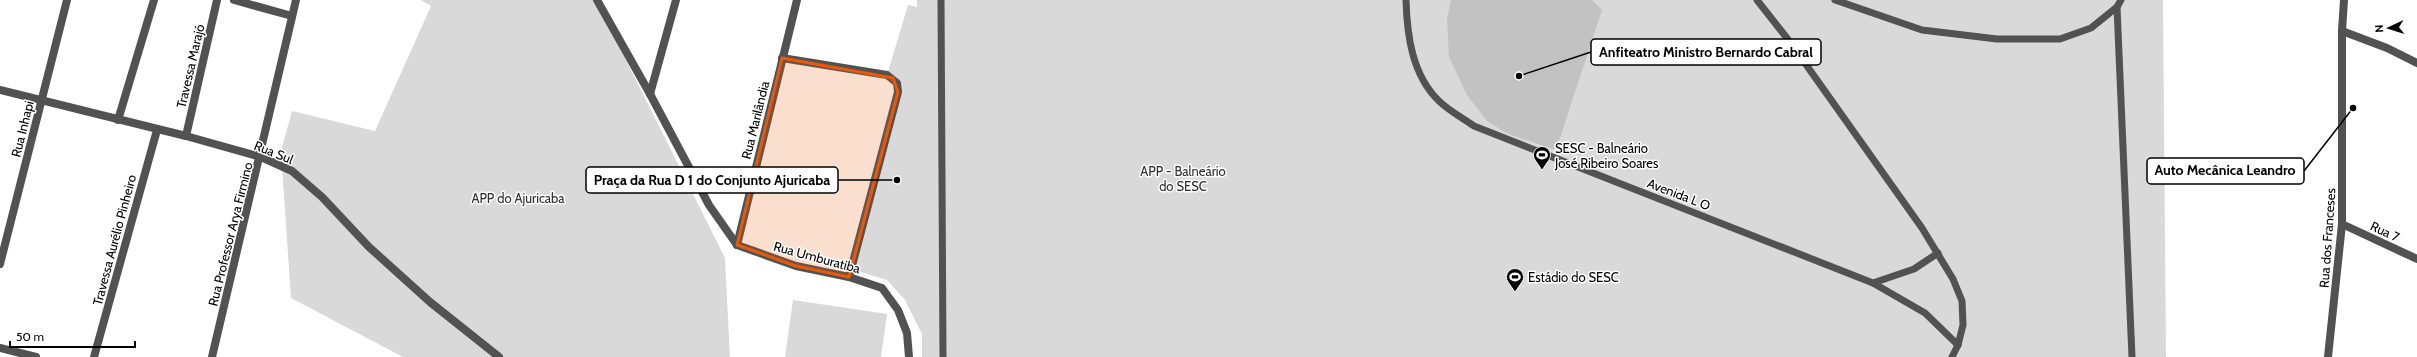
<svg xmlns="http://www.w3.org/2000/svg" width="2417" height="357" font-family="Cabin,sans-serif">
<style>
.green{fill:#d9d9d9}
.building{fill:#c2c2c2}
.lines{fill:none;stroke-linecap:round;stroke-linejoin:round}
.lane{stroke:#525252;stroke-width:7}
.street{stroke:#525252;stroke-width:8}
.marked{fill:#e8590c;fill-opacity:0.2;stroke:#e8590c;stroke-width:3;stroke-linejoin:round}
.labels{text-anchor:middle;dominant-baseline:central;stroke-width:3;stroke-linejoin:round;paint-order:stroke}
.street-label{font-size:13px;fill:#000;stroke:#fff}
.poi-label{font-size:13px;fill:#000;stroke:#fff;text-anchor:start}
.park-label{font-size:13px;fill:#303030;stroke:#fff}
.leader{fill:none;stroke:#000;stroke-width:1.5}
.callout-dot{fill:#000;stroke:#fff;stroke-width:1.5}
.callout{fill:#fff;stroke:#000;stroke-width:1.5}
.callout-label{font-size:14px;text-anchor:middle;font-weight:bold;fill:#000}
</style>
<rect width="100%" height="100%" fill="#fff"/>
<g class="green">
<path d="M 421,0 L 596,0 L 725,258 L 730,357 L 403,357 L 291,298 L 281,151 L 292,111 L 375,131 L 431,6 Z"/>
<path d="M 917,0 L 2163,0 L 2166,357 L 922,357 L 922,334 L 905,300 L 887,280 L 851,269 L 898,92 L 887,75 L 908,5 L 917,7 Z"/>
<path d="M 793,300 L 887,314 L 881,357 L 785,357 Z"/>
</g>
<path class="building" d="M 1451,0 L 1592,0 L 1602,10 L 1556,150 L 1508,134 L 1487,121 L 1467,95 L 1449,57 L 1447,19 Z"/>
<g class="lines">
<g class="lane">
<path d="M 941,0 L 943,357"/>
<path d="M 1406,0 C 1407,35 1412,75 1439,101 C 1449,111 1463,118 1474,126 L 1873,283 L 1925,313 L 1958,345"/>
<path d="M 1757,0 L 1790,42 L 1922,228 L 1953,279 L 1962,301 L 1963,325 L 1958,345 L 1952,357"/>
<path d="M 1835,0 L 1922,30 L 1997,39 L 2060,39 L 2091,28 L 2117,7 L 2121,0"/>
<path d="M 2117,7 L 2132,357"/>
<path d="M 1873,283 L 1914,269 L 1938,253"/>
</g>
<g class="street">
<path d="M 234,0 L 292,16"/>
<path d="M 597,0 L 650,94 L 709,205 L 737,245 L 796,266 L 849,277 L 882,288 L 898,310 L 907,333 L 909,357"/>
<path d="M 2342,31 L 2387,48 L 2417,63"/>
<path d="M 782,58 L 887,75 L 897,83 L 898,92 L 849,277"/>
<path d="M 0,90 L 186,136 L 261,157 L 292,171 L 322,197 L 369,247 L 430,302 L 499,357"/>
<path d="M 650,94 L 676,0"/>
<path d="M 118,120 L 154,0"/>
<path d="M 186,136 L 217,0"/>
<path d="M 2342,224 L 2417,259"/>
<path d="M 737,245 L 797,0"/>
<path d="M 0,264 L 67,0"/>
<path d="M 0,348 L 36,357"/>
<path d="M 94,357 L 157,130"/>
<path d="M 212,357 L 296,0"/>
<path d="M 2328,357 L 2342,224 L 2342,31 L 2344,0"/>
</g>
</g>
<path class="marked" d="M 782,58 L 893,78 L 898,92 L 849,277 L 796,266 L 737,245 Z"/>
<defs>
<symbol id="stadium-pin" viewBox="-11 -11 22 30"><path d="M0 17L-7.5 6A9.5 9.5 0 1 1 7.5 6Z" fill="#000" stroke="#fff"/><path d="M0-5a6.5 5 0 1 0 0 10a6.5 5 0 1 0 0-10ZM-3.5-1.8h7v3.6h-7Z" fill="#fff"/></symbol>
</defs>
<g fill-rule="evenodd">
<use href="#stadium-pin" x="1532" y="145" width="20" height="27"/>
<use href="#stadium-pin" x="1505" y="267" width="20" height="27"/>
</g>
<g class="labels">
<g class="street-label">
<text transform="translate(190 66) rotate(-77)">Travessa Marajó</text>
<text transform="translate(755 120) rotate(-76)">Rua Marilândia</text>
<text transform="translate(22 129) rotate(-76)">Rua Inhapi</text>
<text transform="translate(274 152) rotate(22)">Rua Sul</text>
<text transform="translate(1679 194) rotate(21)">Avenida L O</text>
<text transform="translate(2385 231) rotate(25)">Rua 7</text>
<text transform="translate(230 234) rotate(-76)">Rua Professor Arya Firmino</text>
<text transform="translate(2327 238) rotate(-86)">Rua dos Franceses</text>
<text transform="translate(114 240) rotate(-75)">Travessa Aurélio Pinheiro</text>
<text transform="translate(817 257) rotate(15)">Rua Umburatiba</text>
</g>
<g class="poi-label">
<text x="1555" y="148">SESC - Balneário<tspan x="1555" dy="15">José Ribeiro Soares</tspan></text>
<text x="1528" y="277">Estádio do SESC</text>
</g>
<g class="park-label">
<text x="1183" y="171">APP - Balneário<tspan x="1183" dy="15">do SESC</tspan></text>
<text x="518" y="198">APP do Ajuricaba</text>
</g>
</g>
<path class="leader" d="M1519 76L1591 52M2353 108L2304 171M897 180L838 180"/>
<g class="callout-dot">
<circle cx="1519" cy="76" r="4"/>
<circle cx="2353" cy="108" r="4"/>
<circle cx="897" cy="180" r="4"/>
</g>
<g class="callout">
<rect x="1591" y="39" width="230" height="26" rx="4"/>
<rect x="2147" y="158" width="157" height="26" rx="4"/>
<rect x="586" y="167" width="252" height="26" rx="4"/>
</g>
<g class="callout-label">
<text x="1706" y="57">Anfiteatro Ministro Bernardo Cabral</text>
<text x="2225" y="175">Auto Mecânica Leandro</text>
<text x="712" y="185">Praça da Rua D 1 do Conjunto Ajuricaba</text>
</g>
<g transform="translate(2389 28) rotate(266)" stroke="#ffffff" stroke-width="3" paint-order="stroke">
<path d="M0-3L7 15L0 10L-7 15Z" fill="#000000"/>
<text y="-6" font-size="11" font-weight="bold" text-anchor="middle" fill="#000000">N</text>
</g>
<path d="M10 341v6h125v-6" fill="none" stroke="#000000" stroke-width="2"/>
<text x="16" y="341" font-size="12" fill="#000000" stroke="#ffffff" stroke-width="3" paint-order="stroke">50 m</text>
</svg>
